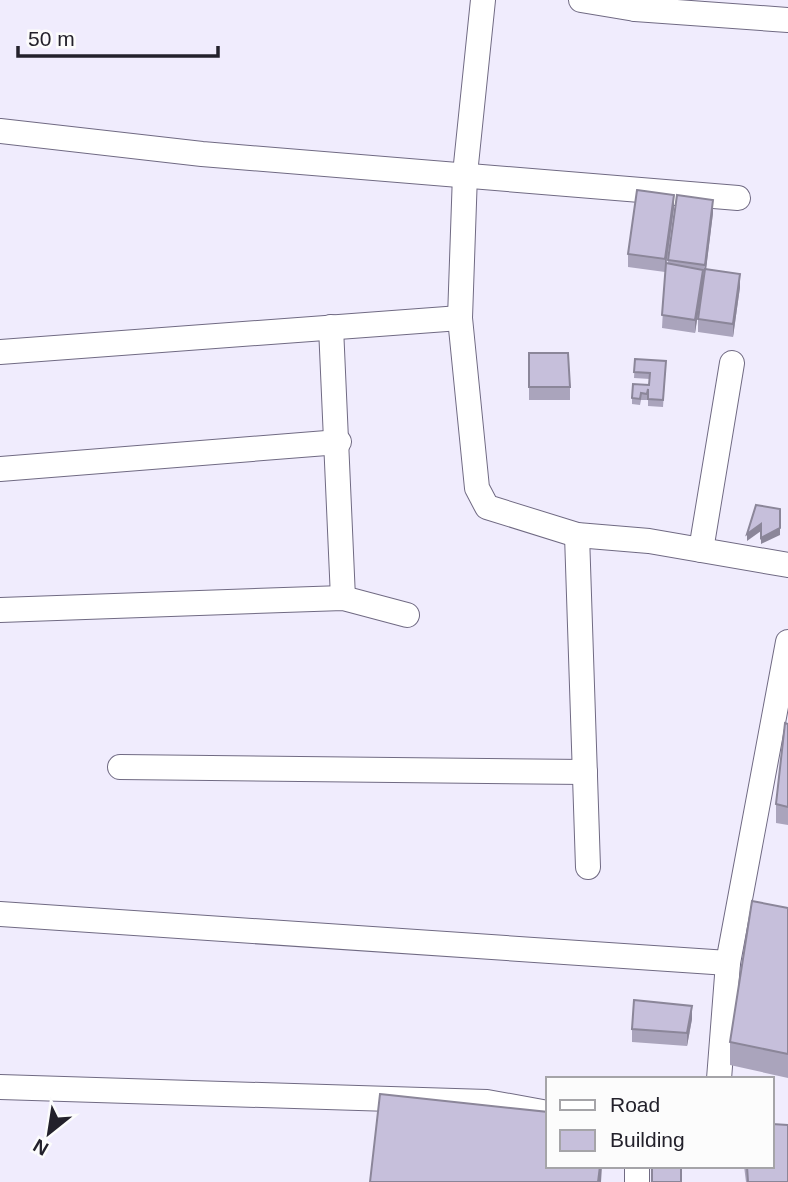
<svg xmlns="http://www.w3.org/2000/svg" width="788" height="1182" font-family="Arial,sans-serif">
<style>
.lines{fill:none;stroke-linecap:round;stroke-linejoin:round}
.minor-casing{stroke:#706a83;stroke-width:26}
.minor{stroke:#fff;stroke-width:24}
.wall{fill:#aaa4bc}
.shaded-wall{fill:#8b8699}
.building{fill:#c6bfdb;stroke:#8b8699;stroke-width:2}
</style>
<rect width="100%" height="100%" fill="#f0ecfd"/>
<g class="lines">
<defs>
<g id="minor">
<path d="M 483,0 L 465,174 L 460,318 L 477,488 L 487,507 L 577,535 L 649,541 L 788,565"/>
<path d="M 581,0 L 635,9"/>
<path d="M 636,0 L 635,9 L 788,20"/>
<path d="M 0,131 L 202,154 L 738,198"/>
<path d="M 331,327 L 343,598"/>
<path d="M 0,352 L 460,318"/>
<path d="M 0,469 L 339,442"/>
<path d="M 577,535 L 588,867"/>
<path d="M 701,550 L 732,363"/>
<path d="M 0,610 L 343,598 L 407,615"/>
<path d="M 120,767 L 585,772"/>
<path d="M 0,914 L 728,963"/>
<path d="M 719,1079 L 728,963 L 788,642"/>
<path d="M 0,1087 L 487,1102 L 548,1113"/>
<path d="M 637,1166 L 637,1182"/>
</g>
</defs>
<use href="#minor" class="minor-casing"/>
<use href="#minor" class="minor"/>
</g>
<g class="wall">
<path d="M 674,208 L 667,263 L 668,263 L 668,260 L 713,213 L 706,269 L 740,287 L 733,337 L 698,332 L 698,319 L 704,278 L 703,278 L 695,333 L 662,328 L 665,272 L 628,267 L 628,254 Z"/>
<path d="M 529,353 L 570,387 L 570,400 L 529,400 Z"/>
<path d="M 635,359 L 666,361 L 663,407 L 648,406 L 648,396 L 647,400 L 641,400 L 640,405 L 632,404 L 632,398 L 649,385 L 650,379 L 634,378 Z"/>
<path d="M 788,724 L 788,825 L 776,823 L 776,804 Z"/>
<path d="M 788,908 L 788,1078 L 730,1065 L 730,1042 Z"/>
<path d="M 692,1019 L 687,1046 L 632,1042 L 632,1029 Z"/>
<path d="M 744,1166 L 772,1166 L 788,1182 L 746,1182 Z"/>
</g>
<g class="shaded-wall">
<path d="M 674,195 L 674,208 L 665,272 L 665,259 Z"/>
<path d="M 713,200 L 713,213 L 705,278 L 705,265 Z"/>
<path d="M 703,270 L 703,283 L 695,333 L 695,320 Z"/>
<path d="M 740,274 L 740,287 L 733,337 L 733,324 Z"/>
<path d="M 761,524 L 761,531 L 747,541 L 747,534 Z"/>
<path d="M 780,528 L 780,535 L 761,544 L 761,538 Z"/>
<path d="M 692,1006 L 692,1019 L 687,1046 L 687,1033 Z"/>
<path d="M 600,1166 L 602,1166 L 601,1182 L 598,1182 Z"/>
</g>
<g class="building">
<path d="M 637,190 L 674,195 L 665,259 L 628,254 Z"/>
<path d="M 677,195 L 713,200 L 705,265 L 668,260 Z"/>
<path d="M 666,263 L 703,270 L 695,320 L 662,315 Z"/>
<path d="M 705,269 L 740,274 L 733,324 L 698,319 Z"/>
<path d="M 529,353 L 568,353 L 570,387 L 529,387 Z"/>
<path d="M 635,359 L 666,361 L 663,400 L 648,399 L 648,389 L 647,394 L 641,393 L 640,399 L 632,398 L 633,384 L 649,385 L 650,373 L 634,372 Z"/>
<path d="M 756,505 L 780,509 L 780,528 L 761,538 L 761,524 L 747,534 Z"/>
<path d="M 785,723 L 788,724 L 788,807 L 776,804 Z"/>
<path d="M 752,901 L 788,908 L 788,1054 L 730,1042 Z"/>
<path d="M 634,1000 L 692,1006 L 687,1033 L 632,1029 Z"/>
<path d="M 380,1094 L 548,1112 L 548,1166 L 600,1166 L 598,1182 L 370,1182 Z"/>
<path d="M 772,1124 L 788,1125 L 788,1182 L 748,1182 L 747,1166 L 772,1166 Z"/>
<rect x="652" y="1166" width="29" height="16"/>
</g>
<rect x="546" y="1077" width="228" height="91" fill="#fcfcfc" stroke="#a5a4a8" stroke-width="2"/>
<rect x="560" y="1100" width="35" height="10" fill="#ffffff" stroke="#a5a4a8" stroke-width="2"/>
<text x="610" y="1112" font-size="21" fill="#23212b">Road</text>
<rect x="560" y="1130" width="35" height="21" fill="#c6bfdb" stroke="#a5a4a8" stroke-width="2"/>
<text x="610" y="1147" font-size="21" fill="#23212b">Building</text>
<g transform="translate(49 1133) rotate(210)" stroke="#fcfcfc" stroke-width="5" paint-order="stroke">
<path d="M0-5L12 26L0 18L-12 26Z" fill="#23212b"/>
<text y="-10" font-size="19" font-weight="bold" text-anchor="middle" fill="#23212b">N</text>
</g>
<path d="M18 46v10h200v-10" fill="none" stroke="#23212b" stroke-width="3.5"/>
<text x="28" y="46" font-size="21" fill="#23212b" stroke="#fcfcfc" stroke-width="5" paint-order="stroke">50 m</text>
</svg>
